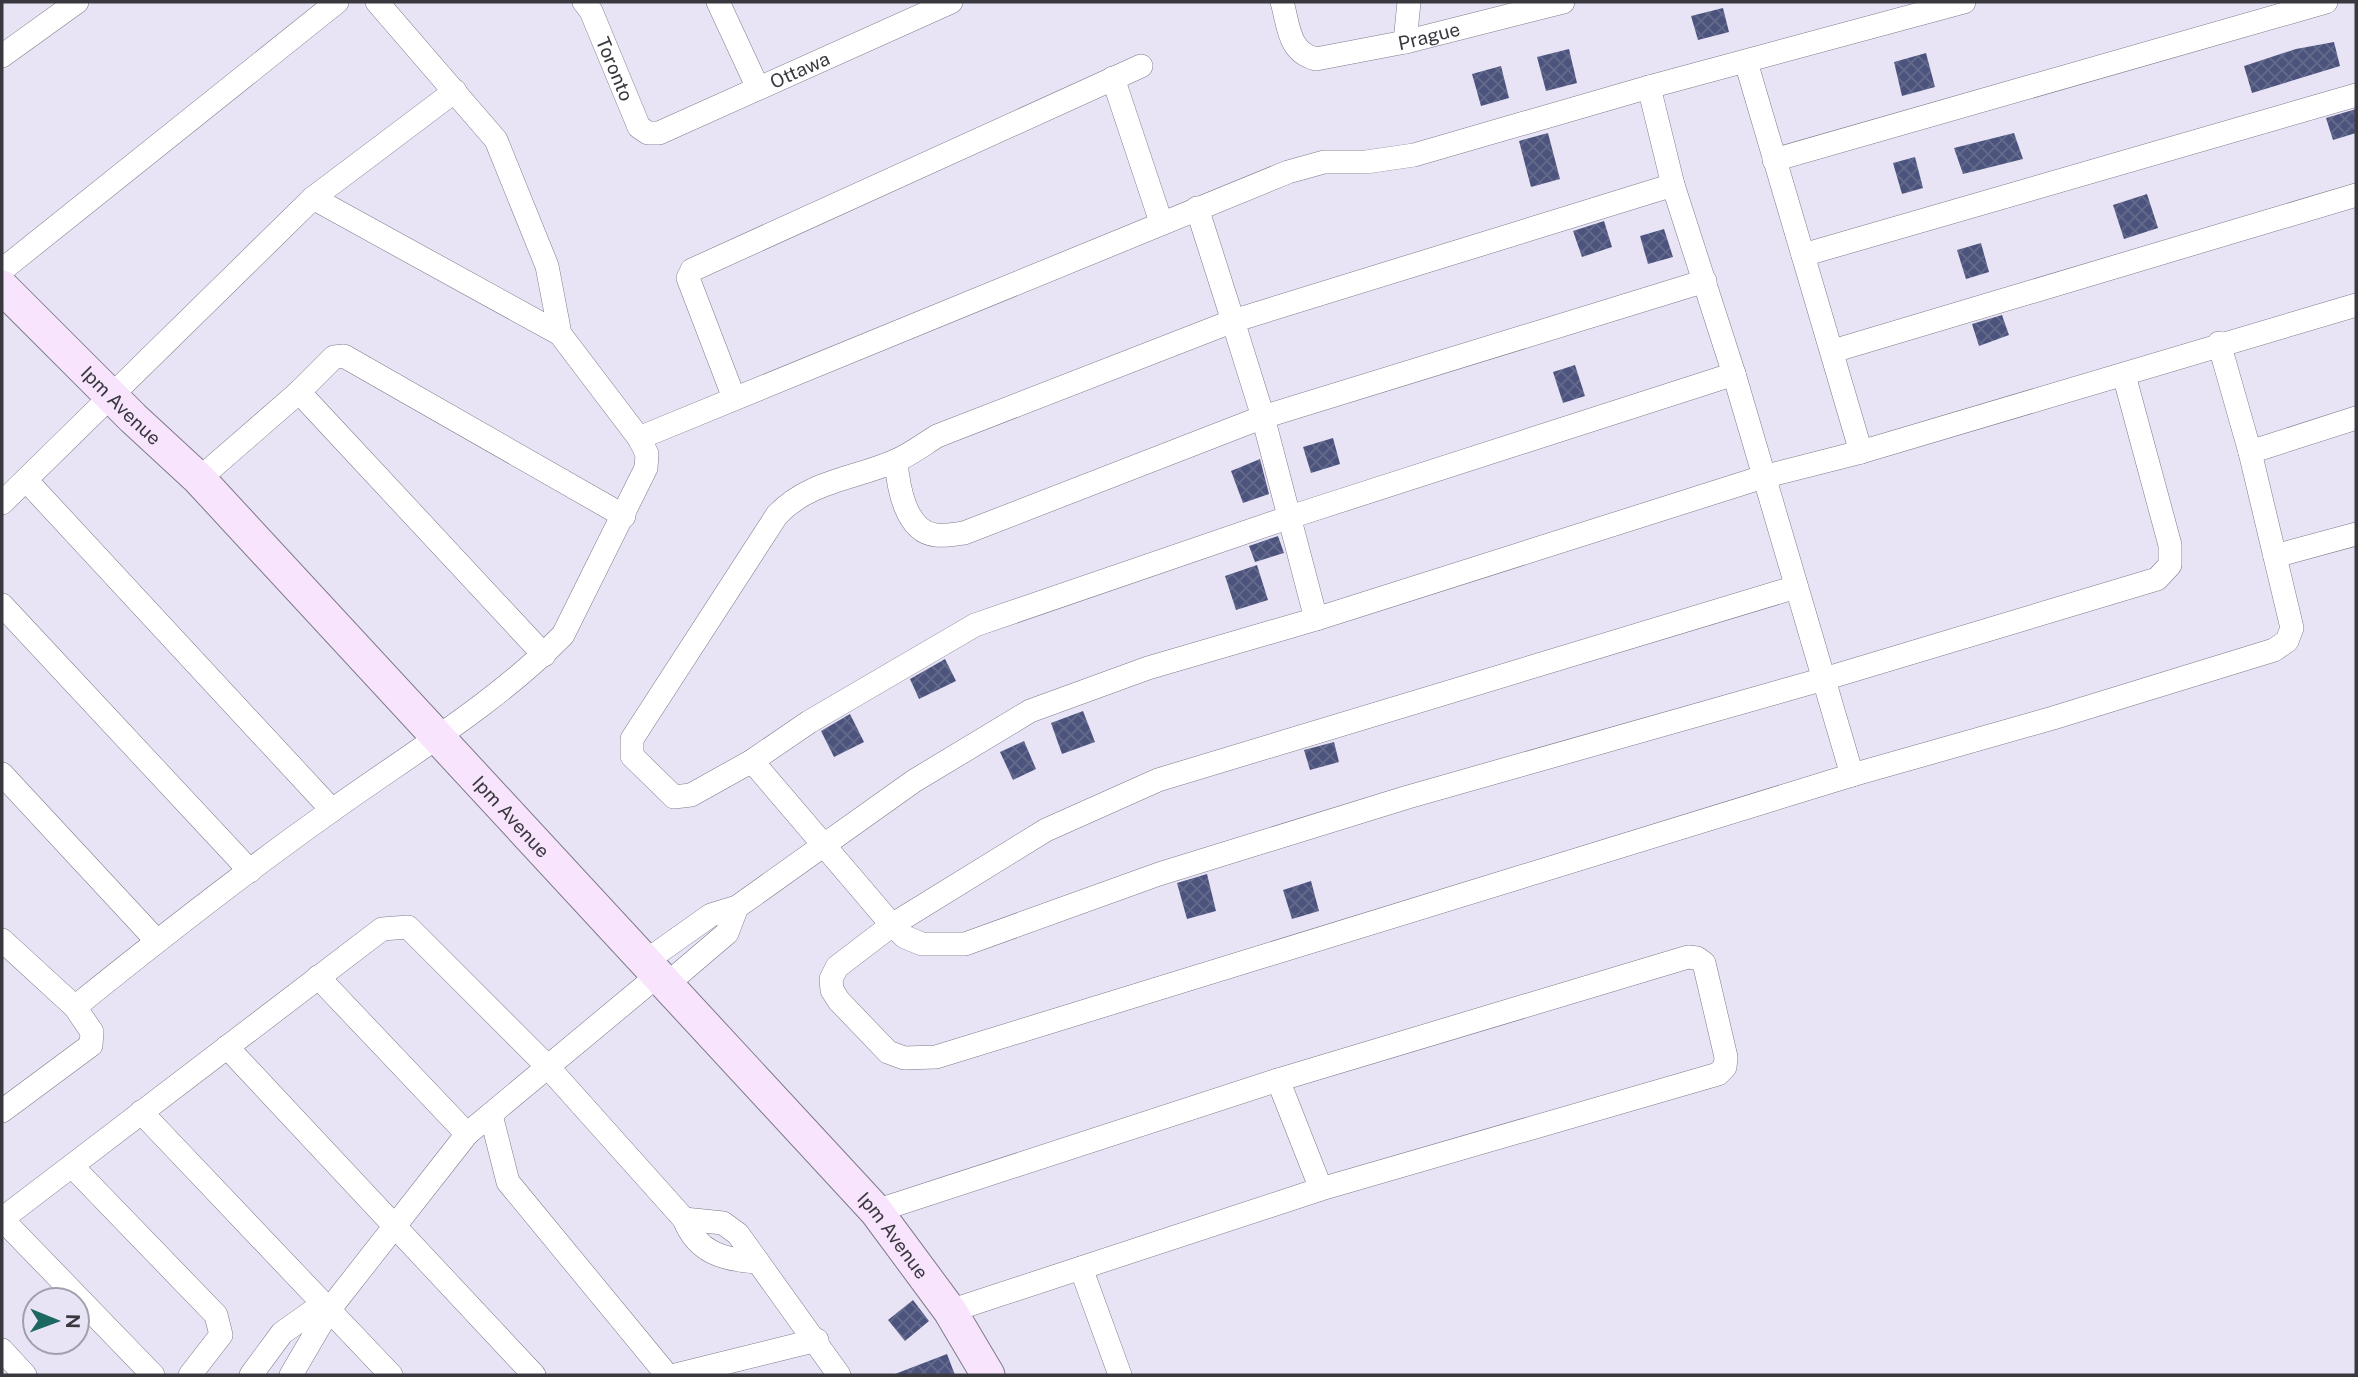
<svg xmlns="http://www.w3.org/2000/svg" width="2358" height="1377" font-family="'Public Sans',sans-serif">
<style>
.building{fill:url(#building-cross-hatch)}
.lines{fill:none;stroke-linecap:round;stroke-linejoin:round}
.street-casing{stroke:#7e7a8a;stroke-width:24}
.secondary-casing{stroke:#7e7a8a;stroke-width:35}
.street{stroke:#fff;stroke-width:23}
.secondary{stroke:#f8e4fd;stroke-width:33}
.labels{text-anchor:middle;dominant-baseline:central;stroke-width:7;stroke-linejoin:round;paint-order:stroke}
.street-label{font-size:19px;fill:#3a383f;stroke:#e8e4f6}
</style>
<defs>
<pattern id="building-cross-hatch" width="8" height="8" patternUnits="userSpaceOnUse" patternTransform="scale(1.75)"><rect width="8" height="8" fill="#4c547e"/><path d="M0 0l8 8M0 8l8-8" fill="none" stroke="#646a8c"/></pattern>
</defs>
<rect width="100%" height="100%" fill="#e8e4f6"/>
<g class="building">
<path d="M 1723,8 L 1729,32 L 1698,40 L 1691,16 Z"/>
<path d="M 2334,42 L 2340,66 L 2252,93 L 2244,66 L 2296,49 Z"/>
<path d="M 1569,49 L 1577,83 L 1546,91 L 1537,57 Z"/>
<path d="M 1926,53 L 1935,87 L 1902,96 L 1894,62 Z"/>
<path d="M 1501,66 L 1509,98 L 1481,106 L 1472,74 Z"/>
<path d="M 2356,109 L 2356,133 L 2333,140 L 2326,118 Z"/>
<path d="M 1548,133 L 1560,179 L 1531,187 L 1519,141 Z"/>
<path d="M 2014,133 L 2023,159 L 1963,174 L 1954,148 Z"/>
<path d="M 1915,157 L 1923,188 L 1902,194 L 1893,163 Z"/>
<path d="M 2147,194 L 2158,228 L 2124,239 L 2113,205 Z"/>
<path d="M 1604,221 L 1612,247 L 1582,257 L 1573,231 Z"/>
<path d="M 1664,229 L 1673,257 L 1648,264 L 1640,236 Z"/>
<path d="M 1981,243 L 1989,272 L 1966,279 L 1957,250 Z"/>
<path d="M 2002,315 L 2009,335 L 1979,346 L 1972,324 Z"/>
<path d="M 1575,365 L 1585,396 L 1563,403 L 1553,372 Z"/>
<path d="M 1333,438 L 1340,464 L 1311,473 L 1303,447 Z"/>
<path d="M 1260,459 L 1269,494 L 1243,503 L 1231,471 Z"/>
<path d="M 1278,536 L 1284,553 L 1255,562 L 1249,546 Z"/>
<path d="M 1257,565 L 1268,600 L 1236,610 L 1225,576 Z"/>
<path d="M 945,659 L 956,681 L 919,699 L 910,679 Z"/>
<path d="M 1083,711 L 1095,742 L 1062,754 L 1051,723 Z"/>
<path d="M 850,714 L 864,742 L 834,757 L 821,731 Z"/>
<path d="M 1024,741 L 1036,769 L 1013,780 L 1000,752 Z"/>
<path d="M 1334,742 L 1339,762 L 1310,770 L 1304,750 Z"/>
<path d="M 1207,874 L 1216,911 L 1187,919 L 1177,883 Z"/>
<path d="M 1311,881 L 1319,911 L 1292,919 L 1283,890 Z"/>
<path d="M 913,1300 L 929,1321 L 905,1341 L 888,1320 Z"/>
<path d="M 947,1354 L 955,1375 L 895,1375 L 895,1374 Z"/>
</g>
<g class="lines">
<defs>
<g id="street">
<path id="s1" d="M 584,2 L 591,11 L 639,127 L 648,133 L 659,133 L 951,2"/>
<path d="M 718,2 L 757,86"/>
<path id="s2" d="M 1282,2 C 1289,26 1288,52 1316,59 L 1405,42 L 1563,2"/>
<path d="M 1405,42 L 1409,2"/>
<path d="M 2,56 L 77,2"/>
<path d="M 1746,62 L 1861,452"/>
<path d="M 1113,78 L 1161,222"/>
<path d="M 1649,87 L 1673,185 L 1734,374 L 1852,775"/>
<path d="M 1774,160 L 2326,2"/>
<path d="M 313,198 L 560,334"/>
<path d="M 1197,208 L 1233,321 L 937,436 C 924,444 910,455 895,461 C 854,479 809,481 777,515 L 632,739 L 632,756 L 674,797 L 691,795 L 752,761 L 809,722 L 975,625 L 1287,518 L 1734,374"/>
<path d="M 1803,255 L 2356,95"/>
<path d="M 2,270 L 337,2"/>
<path d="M 1833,351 L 2356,195"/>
<path d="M 299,392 L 544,655"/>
<path d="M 734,398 L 688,278 L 692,270 L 1141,66"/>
<path d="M 639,438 L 1288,172 L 1324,162 L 1366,162 L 1414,155 L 1649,87 L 1964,2"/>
<path d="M 2250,452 L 2356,418"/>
<path d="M 896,461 C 898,485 905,532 936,535 C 945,536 955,534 964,533 L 1263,417 L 1705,281"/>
<path d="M 199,479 L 299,392 L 334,357 L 344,356 L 624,516"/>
<path d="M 26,480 L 332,810"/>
<path d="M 2,503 L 313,198 L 455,91"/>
<path d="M 2275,556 L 2356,534"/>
<path d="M 1796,587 L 1158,780 L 1046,830 L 892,925 L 837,967 L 831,979 L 832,990 L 839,1001 L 888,1052 L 904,1058 L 936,1057 L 1852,775 L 2053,718 L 2274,650 L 2287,641 L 2292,628 L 2250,452 L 2219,343"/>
<path d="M 2,605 L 250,871"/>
<path d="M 1316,619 L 1263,417 L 1233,321 L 1673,185"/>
<path d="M 752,761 L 892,925 L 905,937 L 922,944 L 965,944 L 1159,874 L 1408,797 L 1824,679 L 2157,579 L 2170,565 L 2170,545 L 2124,375"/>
<path d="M 2,774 L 157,941"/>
<path d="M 2,940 L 75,1007 L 92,1032 L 91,1045 L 2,1111"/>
<path d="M 646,961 L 711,915 L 737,907 L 914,781 L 1030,711 L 1148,668 L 1316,619 L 1763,477 L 1861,452 L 2356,305"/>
<path d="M 318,977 L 467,1134"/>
<path d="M 666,985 L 727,933 L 737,907"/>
<path d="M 75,1007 C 158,940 243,873 331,811 C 409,755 495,704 563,635 L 646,468 L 647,454 L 639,438 L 560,334 L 547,266 L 496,140 L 377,2"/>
<path d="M 227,1047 L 534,1375"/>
<path d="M 141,1112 L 391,1375"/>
<path d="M 491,1115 L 508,1182 L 667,1375"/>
<path d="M 72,1166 L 216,1315 L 221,1335 L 190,1375"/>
<path d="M 876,1211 L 1278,1080"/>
<path d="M 2,1219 L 382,929 L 408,927 L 548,1067 L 684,1219 C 697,1253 724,1260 758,1262"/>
<path d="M 2,1219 L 153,1375"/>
<path d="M 684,1219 L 723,1223 L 738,1234 L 839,1375"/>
<path d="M 1081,1268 L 1120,1375"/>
<path d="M 950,1311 L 1321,1189 L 1718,1074 L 1725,1067 L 1726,1057 L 1704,963 L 1697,958 L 1688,957 L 1278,1080 L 1321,1189"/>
<path d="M 2,1350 L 25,1375"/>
<path d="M 251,1375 L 282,1333 L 323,1304"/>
<path d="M 291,1375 L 329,1310 L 467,1134 L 657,976"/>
<path d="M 676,1375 L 817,1340"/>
</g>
<g id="secondary">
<path id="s3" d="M 2,287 L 133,418 L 199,479 L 876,1211 L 950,1311 L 988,1375"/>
</g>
</defs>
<use href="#street" class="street-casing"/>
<use href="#secondary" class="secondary-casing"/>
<use href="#street" class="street"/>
<use href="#secondary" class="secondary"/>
</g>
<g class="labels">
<g class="street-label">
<text stroke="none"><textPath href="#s2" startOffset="186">Prague</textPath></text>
<text stroke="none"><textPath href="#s1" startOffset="74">Toronto</textPath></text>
<text stroke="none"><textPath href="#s1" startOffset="313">Ottawa</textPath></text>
<text stroke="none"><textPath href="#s3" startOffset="168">Ipm Avenue</textPath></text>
<text stroke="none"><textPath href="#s3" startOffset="735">Ipm Avenue</textPath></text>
<text stroke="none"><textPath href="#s3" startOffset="1302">Ipm Avenue</textPath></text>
</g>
</g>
<rect width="2358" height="1377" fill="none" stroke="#3a383f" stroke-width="7"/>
<g transform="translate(56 1321) rotate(91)"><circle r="33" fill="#e8e4f6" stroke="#a29fad" stroke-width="2"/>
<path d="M0-5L12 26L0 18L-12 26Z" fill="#1c6761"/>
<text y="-10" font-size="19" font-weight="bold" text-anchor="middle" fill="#3a383f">N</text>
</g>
</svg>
